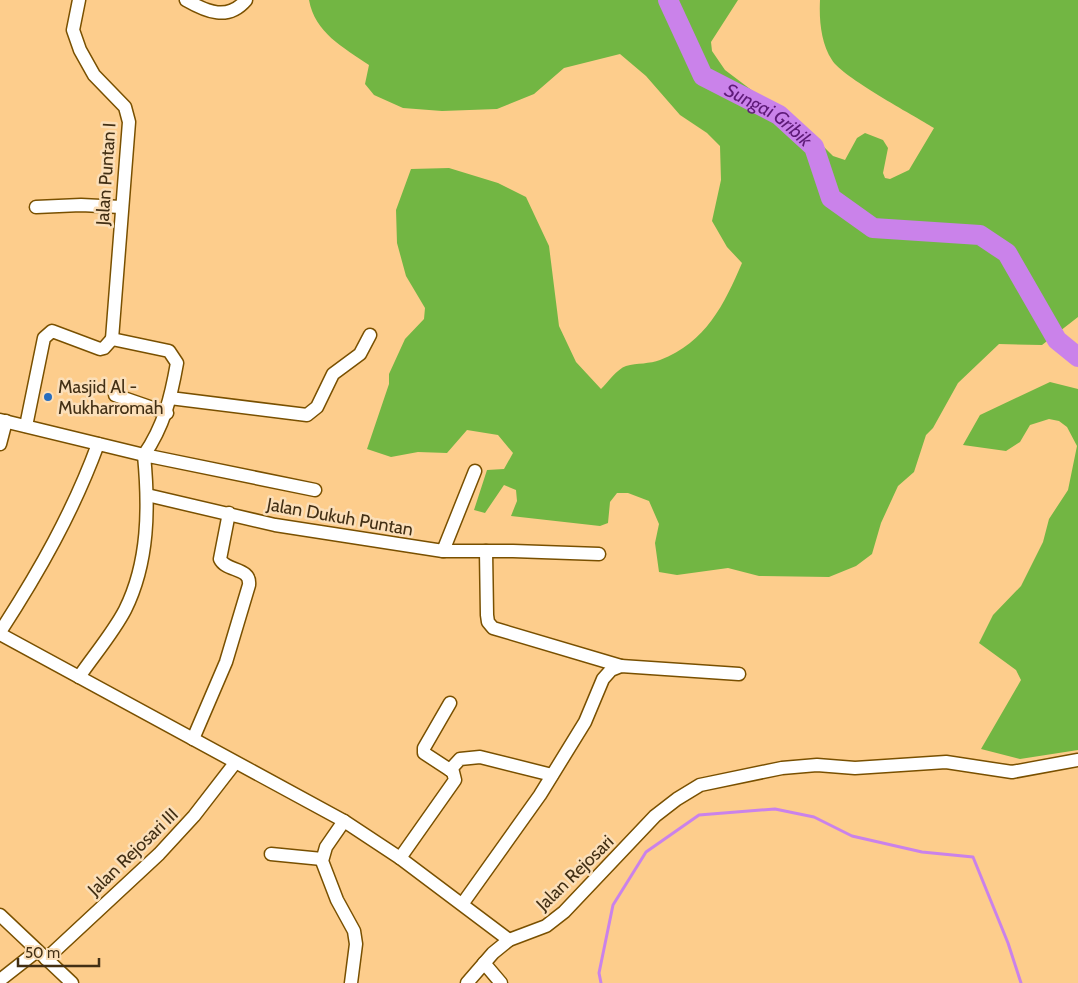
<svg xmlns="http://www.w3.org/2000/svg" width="1078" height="983" font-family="Cabin,sans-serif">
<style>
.forest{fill:#72b643}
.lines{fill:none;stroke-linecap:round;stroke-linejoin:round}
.stream{stroke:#ca82ea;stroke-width:3}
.river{stroke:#ca82ea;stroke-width:20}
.street-casing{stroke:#795000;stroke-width:15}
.street{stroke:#fff;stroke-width:12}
.poi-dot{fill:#276dbe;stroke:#fbdfb9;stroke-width:2}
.labels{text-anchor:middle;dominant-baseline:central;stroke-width:5;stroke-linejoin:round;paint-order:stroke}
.street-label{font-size:18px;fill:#422f14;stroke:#fbdfb9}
.poi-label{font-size:18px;fill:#422f14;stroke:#fbdfb9;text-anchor:start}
.water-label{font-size:19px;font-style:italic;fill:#5e1a78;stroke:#fbdfb9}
</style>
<rect width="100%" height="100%" fill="#fdcd8c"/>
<g class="forest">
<path d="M 309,0 L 738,0 L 711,42 L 712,51 L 725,70 L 816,139 L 833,156 L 845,160 L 857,138 L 865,133 L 883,140 L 888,148 L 883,173 L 885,178 L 890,179 L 909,170 L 934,128 C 913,115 842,77 832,60 C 821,43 819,20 820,0 L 1078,0 L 1078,317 L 1042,345 L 999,344 L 958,383 L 933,428 L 926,435 L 914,472 L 898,486 L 881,523 L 872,554 L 856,566 L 829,577 L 759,576 L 728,568 L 677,575 L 659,572 L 655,543 L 659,524 L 649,501 L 628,493 L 617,493 L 610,502 L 608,523 L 600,526 L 511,516 L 517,501 L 516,490 L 504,485 L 485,513 L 474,510 L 487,470 L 504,469 L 513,453 L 498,435 L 467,430 L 447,453 L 418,452 L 391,457 L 367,449 L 389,384 L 389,374 L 405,339 L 424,319 L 425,308 L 406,276 L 397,243 L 396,210 L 411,169 L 449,168 L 498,183 L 526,197 L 549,246 L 559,326 L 576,362 L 601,389 C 608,382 617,369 626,366 C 637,363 650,364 660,360 C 706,342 724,305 742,263 L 727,247 L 712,221 L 721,180 L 720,146 L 707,133 L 680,115 L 646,76 L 620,54 L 564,68 L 534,94 L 497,109 L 442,111 L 403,108 L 374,95 L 365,84 L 369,65 C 343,47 315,33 309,0 Z"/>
<path d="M 1050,382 L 1078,389 L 1078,750 L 1020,759 L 981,749 L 1021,680 L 1016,670 L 979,643 L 993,615 L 1021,586 L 1043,542 L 1049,519 L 1068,490 L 1077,446 L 1067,427 L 1059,421 L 1049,419 L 1030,425 L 1020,442 L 1006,451 L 963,445 L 980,415 Z"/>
</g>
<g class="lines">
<path class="stream" d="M 601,983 L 599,973 L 613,905 L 646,852 L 699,815 L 775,809 L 814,817 L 852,836 L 922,852 L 973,857 L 1008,943 L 1021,983"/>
<path class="river" id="s1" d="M 668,0 L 703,76 L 779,115 L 814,147 L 831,198 L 873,228 L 980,235 L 1007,253 L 1057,340 L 1078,357"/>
<defs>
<g id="street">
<path d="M 79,0 L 73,30 L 80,50 L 94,75 L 125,107 L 129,122 L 112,339"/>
<path d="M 186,0 C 207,12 228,21 246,0"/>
<path d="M 36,207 L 81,205 L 121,207"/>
<path d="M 115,395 L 167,413"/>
<path d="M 170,398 L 307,415 L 317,407 L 333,374 L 360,354 L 370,335"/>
<path d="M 0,420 L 144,455 C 164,426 171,397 177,363 L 169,351 L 112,339"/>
<path d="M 26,426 L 44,338 L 52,331 L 100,349 L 104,348 L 112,339"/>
<path d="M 0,444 L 6,421"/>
<path d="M 147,495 L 275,525 L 443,551 L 475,471"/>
<path d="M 443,551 L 513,551 L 599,554"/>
<path d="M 486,551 L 487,615 L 488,622 L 493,628 L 621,666"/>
<path d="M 0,632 C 39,572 73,512 98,444"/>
<path d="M 0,634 L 344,821 L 400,858 L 509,940"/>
<path d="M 79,677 C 94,655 113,633 125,610 C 149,562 149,507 144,455 L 315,490"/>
<path d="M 193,739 L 226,662 L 249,585 C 251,567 226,572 220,559 L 229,513"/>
<path d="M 450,770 L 460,759 L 480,757 L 552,775"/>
<path d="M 344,821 L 326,847 L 322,861 L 337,900 L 354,931 L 356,944 L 351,983"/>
<path d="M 271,854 L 322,859"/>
<path d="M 400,858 L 455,780 L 453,772 L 424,753 L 424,748 L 450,703"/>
<path d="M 463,903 L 540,795 L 585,722 L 603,679 L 611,670 L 621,666 L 739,674"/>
<path d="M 0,915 L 72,983"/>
<path d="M 46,959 L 159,854 L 194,816 L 235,763"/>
<path d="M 484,963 L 501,983"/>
<path d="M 0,980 L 37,951"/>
<path d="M 467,983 L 493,953 L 509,940 L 546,926 L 564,912 L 655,816 L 677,799 L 700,785 L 782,768 L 817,765 L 855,768 L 946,762 L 1012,772 L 1078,760"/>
</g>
</defs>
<use href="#street" class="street-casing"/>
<use href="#street" class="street"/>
</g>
<circle class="poi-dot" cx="48" cy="397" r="5"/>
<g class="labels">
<g class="street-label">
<text transform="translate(106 174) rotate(-86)">Jalan Puntan I</text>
<text transform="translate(340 517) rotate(10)">Jalan Dukuh Puntan</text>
<text transform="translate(133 852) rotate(-44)">Jalan Rejosari III</text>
<text transform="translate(575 873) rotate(-44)">Jalan Rejosari</text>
</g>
<g class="poi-label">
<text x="58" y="387">Masjid Al -<tspan x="58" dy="21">Mukharromah</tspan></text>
</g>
<g class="water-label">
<text stroke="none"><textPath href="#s1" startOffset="160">Sungai Gribik</textPath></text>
</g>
</g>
<path d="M18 958v8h81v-8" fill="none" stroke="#422f14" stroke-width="2.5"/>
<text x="25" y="958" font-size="15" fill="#422f14" stroke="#fbdfb9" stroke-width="4" paint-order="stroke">50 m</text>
</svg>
